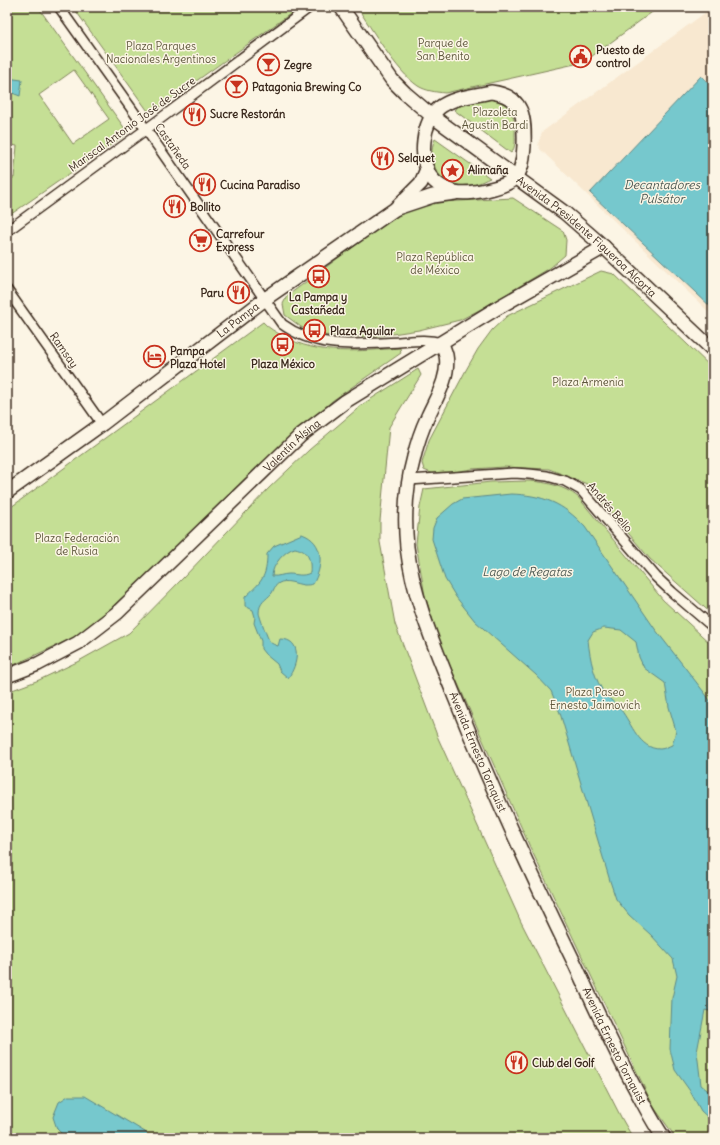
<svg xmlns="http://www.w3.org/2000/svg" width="720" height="1145" font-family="Delius,sans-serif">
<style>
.built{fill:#f8e8d0}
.green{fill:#c5df95;stroke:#80845a;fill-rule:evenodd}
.water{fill:#76c8cd;stroke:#5e8987;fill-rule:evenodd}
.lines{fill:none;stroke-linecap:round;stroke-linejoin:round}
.street-casing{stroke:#3b2a1e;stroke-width:12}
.secondary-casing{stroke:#3b2a1e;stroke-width:16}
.street{stroke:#fcf5e5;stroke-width:9}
.secondary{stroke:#fcf5e5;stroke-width:13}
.labels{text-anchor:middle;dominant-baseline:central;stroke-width:3;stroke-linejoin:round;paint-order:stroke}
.park-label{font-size:11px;fill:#5e573c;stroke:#fcf5e5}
.poi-label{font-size:11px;font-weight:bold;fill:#3b2a1e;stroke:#fcf5e5;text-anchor:start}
.street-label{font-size:11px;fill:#3b2a1e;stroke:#fcf5e5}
.water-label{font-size:12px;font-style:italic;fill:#4d5953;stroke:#fcf5e5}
</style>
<rect width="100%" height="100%" fill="#fcf5e5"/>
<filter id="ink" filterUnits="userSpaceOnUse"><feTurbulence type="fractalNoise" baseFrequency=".025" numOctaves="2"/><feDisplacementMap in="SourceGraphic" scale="8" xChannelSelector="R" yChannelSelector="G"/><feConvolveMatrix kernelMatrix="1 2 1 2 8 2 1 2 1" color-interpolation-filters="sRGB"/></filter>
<g filter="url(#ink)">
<path class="built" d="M 713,7 L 713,316 L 581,189 L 540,149 L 538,144 L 542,132 Z"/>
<g class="green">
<path d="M 7,7 L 38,7 L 128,133 L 7,217 L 7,177 L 14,178 L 17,146 L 7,144 L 7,91 L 11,92 L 22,81 L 7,78 ZM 74,70 L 109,119 L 73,144 L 39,95 Z"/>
<path d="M 73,7 L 300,7 L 150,114 Z"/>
<path d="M 357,7 L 659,7 L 584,62 L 445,93 C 436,92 426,91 418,86 C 396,71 372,29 357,7 Z"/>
<path d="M 491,99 C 510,102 516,116 515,134 C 515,141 516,147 511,153 L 454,110 L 459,106 Z"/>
<path d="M 435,139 L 490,178 C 481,182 470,188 460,187 C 437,183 426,158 435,139 Z"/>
<path d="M 513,198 L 563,231 L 566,240 L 565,255 L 550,268 L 483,308 L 460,320 L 419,330 L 372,337 L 317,335 L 301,327 L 285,315 L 283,304 L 287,296 L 400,212 L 423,203 Z"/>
<path d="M 601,271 L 614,274 L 713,369 L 713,615 L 650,559 L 587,484 L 549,469 L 504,467 L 472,469 L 436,475 L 424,470 L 422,463 L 429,440 L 466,370 L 478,349 L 492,330 L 507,316 Z"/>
<path d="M 263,322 C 268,328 276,332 283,336 C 318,356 360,351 400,348 L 401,353 L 332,401 L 109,610 L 77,636 L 7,668 L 7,510 Z"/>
<path d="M 418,369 L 421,375 L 389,427 L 380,521 L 380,542 L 395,624 L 438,738 L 521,922 L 622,1119 L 633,1138 L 7,1138 L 7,692 L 39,680 L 77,662 L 129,633 L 183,578 L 269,488 L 309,450 L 363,404 Z"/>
<path d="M 529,481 C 547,482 564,486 578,497 L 663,600 L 713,646 L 713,1138 L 676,1138 L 653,1106 L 530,847 L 440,643 L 425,596 L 416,544 L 420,507 L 424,489 L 491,482 Z"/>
</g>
<g class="water">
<path d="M 701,76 L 713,87 L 713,309 L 590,193 Z"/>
<path d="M 7,78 L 22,80 L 20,96 L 7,91 Z"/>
<path d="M 511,494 C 543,495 563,503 585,527 L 655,629 L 707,696 L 713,706 L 713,1012 L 705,1010 L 697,1052 L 701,1085 L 713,1095 L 713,1122 L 701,1111 L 690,1091 L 675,1070 L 670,1049 L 672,998 L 677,976 L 673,959 L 651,935 L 629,915 L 616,899 L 610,881 L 560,713 L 551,691 L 536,675 L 475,621 L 456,597 L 445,579 L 432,539 L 433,528 L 437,518 L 453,504 L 462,499 ZM 604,628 L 621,630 L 636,642 L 639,657 L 644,668 L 665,683 L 669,707 L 676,731 L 672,745 C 669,746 664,749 660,749 C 639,749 632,724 621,710 C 617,704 610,700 606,695 C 594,680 590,659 588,640 L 593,632 Z"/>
<path d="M 302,534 C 325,542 323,567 313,584 C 310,585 307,585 304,585 C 296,584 286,579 279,583 C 275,585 274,589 272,593 C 266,600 259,602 259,613 C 259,615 268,640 270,642 C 272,644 275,645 278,646 L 280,639 C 303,639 298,665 288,678 L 280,671 L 277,664 L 265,654 L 261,649 L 261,641 L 254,623 L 255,617 L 253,610 L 245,606 L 245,597 C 261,582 267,578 267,554 L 274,546 ZM 295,548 C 309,551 311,560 310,573 C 302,577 297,574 289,574 C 283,574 278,577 272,576 C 272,565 285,550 295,548 Z"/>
<path d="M 68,1096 L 85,1096 L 145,1132 L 151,1138 L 66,1138 L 57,1129 L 53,1117 L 59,1102 Z"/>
</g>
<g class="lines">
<defs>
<g id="street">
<path d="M 59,7 L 131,108 L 282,324 C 317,350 359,344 399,342 C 413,341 427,339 442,343"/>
<path d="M 7,231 L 156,122 L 310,7"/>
<path d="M 7,290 L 102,424"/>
<path d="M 409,480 L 514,473 L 529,474 L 547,476 L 565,481 L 581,490 L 656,577 L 672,592 L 713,627"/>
</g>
<g id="secondary">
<path id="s1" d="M 341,7 L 392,80 L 405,93 L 432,116 L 565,213 L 604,247 L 713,350"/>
<path d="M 491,92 C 524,96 525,118 524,146 C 523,156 523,170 515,178 C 505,188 469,195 455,192 C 446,190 435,184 430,176 C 419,157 422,123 439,108 C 453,97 474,96 491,92 Z"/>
<path d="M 397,208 L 433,196 L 455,193"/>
<path id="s2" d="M 442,343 C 443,347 445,351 446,355 C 450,377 436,398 428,416 C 422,429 417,443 414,457 C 406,486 404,517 407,547 C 413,598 435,647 454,695 C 490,785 531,874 574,962 C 594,1005 613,1048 636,1090 C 645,1106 653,1123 664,1138"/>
<path id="s3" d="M 7,492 L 102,424 L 265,299 L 395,209 L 421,183 L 427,169"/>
<path id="s4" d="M 7,676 L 38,664 L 78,643 L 117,613 L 301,435 L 346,401 L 499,307 L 604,247"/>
</g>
</defs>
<use href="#street" class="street-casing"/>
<use href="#secondary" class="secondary-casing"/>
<use href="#street" class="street"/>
<use href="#secondary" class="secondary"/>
</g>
</g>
<defs>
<symbol id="civic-ring" viewBox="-11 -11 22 22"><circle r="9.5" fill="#fcf5e5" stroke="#c8321e" stroke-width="1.5"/><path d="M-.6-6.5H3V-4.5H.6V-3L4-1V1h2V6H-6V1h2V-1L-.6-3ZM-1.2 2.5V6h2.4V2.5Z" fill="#c8321e"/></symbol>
<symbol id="bar-ring" viewBox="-11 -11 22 22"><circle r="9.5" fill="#fcf5e5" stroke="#c8321e" stroke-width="1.5"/><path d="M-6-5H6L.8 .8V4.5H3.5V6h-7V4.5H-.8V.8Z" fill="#c8321e"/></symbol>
<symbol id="restaurant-ring" viewBox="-11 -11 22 22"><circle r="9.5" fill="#fcf5e5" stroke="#c8321e" stroke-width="1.5"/><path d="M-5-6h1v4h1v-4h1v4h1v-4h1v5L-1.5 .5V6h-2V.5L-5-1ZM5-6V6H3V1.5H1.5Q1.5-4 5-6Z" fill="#c8321e"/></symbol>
<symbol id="sight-ring" viewBox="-11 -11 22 22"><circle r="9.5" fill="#fcf5e5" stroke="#c8321e" stroke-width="1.5"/><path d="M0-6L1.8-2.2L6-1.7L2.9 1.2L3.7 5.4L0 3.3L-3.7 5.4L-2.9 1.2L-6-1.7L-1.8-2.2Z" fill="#c8321e"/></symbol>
<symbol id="supermarket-ring" viewBox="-11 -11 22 22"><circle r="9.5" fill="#fcf5e5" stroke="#c8321e" stroke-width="1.5"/><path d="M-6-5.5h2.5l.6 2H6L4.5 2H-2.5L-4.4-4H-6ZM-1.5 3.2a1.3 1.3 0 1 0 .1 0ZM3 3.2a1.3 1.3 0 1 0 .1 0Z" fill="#c8321e"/></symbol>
<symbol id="bus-ring" viewBox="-11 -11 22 22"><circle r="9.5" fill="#fcf5e5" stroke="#c8321e" stroke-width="1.5"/><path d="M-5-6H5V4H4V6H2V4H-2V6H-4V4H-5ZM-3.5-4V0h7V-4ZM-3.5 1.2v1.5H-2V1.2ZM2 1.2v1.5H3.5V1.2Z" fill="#c8321e"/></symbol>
<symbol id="hotel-ring" viewBox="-11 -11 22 22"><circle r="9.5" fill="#fcf5e5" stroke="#c8321e" stroke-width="1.5"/><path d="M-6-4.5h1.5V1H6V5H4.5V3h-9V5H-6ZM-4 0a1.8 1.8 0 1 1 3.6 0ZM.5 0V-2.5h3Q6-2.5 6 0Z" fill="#c8321e"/></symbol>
</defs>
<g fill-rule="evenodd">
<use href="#civic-ring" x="568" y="44" width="25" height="25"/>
<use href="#bar-ring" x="256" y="52" width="25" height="25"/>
<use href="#bar-ring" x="224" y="74" width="25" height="25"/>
<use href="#restaurant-ring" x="182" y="102" width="25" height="25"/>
<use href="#restaurant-ring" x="370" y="146" width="25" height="25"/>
<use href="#sight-ring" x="440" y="158" width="25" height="25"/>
<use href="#restaurant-ring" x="192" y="172" width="25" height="25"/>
<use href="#restaurant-ring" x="162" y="194" width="25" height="25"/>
<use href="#supermarket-ring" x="188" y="228" width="25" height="25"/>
<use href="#bus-ring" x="306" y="264" width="25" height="25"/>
<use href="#restaurant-ring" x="226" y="280" width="25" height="25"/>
<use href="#bus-ring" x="302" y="318" width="25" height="25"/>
<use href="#bus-ring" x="270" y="332" width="25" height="25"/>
<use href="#hotel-ring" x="142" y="344" width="25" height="25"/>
<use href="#restaurant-ring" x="504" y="1050" width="25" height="25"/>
</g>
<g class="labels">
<g class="park-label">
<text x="443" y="43">Parque de<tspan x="443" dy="13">San Benito</tspan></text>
<text x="161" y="46">Plaza Parques<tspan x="161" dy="13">Nacionales Argentinos</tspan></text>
<text x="495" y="112">Plazoleta<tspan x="495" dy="13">Agustín Bardi</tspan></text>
<text x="435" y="257">Plaza República<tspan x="435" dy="13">de México</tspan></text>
<text x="588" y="382">Plaza Armenia</text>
<text x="77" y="538">Plaza Federación<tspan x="77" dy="13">de Rusia</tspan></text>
<text x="595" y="692">Plaza Paseo<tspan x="595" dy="13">Ernesto Jaimovich</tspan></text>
</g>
<g class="poi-label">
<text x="596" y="50">Puesto de<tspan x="596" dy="13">control</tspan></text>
<text x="284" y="65">Zegre</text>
<text x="252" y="87">Patagonia Brewing Co</text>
<text x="210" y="114">Sucre Restorán</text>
<text x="398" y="158">Selquet</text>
<text x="468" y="170">Alimaña</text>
<text x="220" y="185">Cucina Paradiso</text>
<text x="190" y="207">Bollito</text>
<text x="216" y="234">Carrefour<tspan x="216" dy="13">Express</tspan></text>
<text x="224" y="293" text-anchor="end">Paru</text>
<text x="318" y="297" text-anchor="middle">La Pampa y<tspan x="318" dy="13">Castañeda</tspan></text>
<text x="330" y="331">Plaza Aguilar</text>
<text x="170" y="351">Pampa<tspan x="170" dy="13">Plaza Hotel</tspan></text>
<text x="283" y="364" text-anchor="middle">Plaza México</text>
<text x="532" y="1063">Club del Golf</text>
</g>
<g class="street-label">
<text transform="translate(132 124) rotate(-36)">Mariscal Antonio José de Sucre</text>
<text transform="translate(173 146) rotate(55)">Castañeda</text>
<text stroke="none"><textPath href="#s1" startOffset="339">Avenida Presidente Figueroa Alcorta</textPath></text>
<text stroke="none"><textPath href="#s3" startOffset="288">La Pampa</textPath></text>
<text transform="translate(64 350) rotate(55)">Ramsay</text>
<text stroke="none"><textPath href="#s4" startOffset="370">Valentín Alsina</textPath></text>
<text transform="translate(610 507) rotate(49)">Andrés Bello</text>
<text stroke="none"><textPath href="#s2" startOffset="429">Avenida Ernesto Tornquist</textPath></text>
<text stroke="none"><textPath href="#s2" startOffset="753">Avenida Ernesto Tornquist</textPath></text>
</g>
<g class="water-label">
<text x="662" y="184">Decantadores<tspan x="662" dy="14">Pulsátor</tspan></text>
<text x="527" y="571">Lago de Regatas</text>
</g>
</g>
<rect width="720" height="1145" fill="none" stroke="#fcf5e5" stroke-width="24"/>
<rect x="12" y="12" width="696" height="1121" fill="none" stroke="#3b2a1e" stroke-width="1.5" filter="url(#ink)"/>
</svg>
